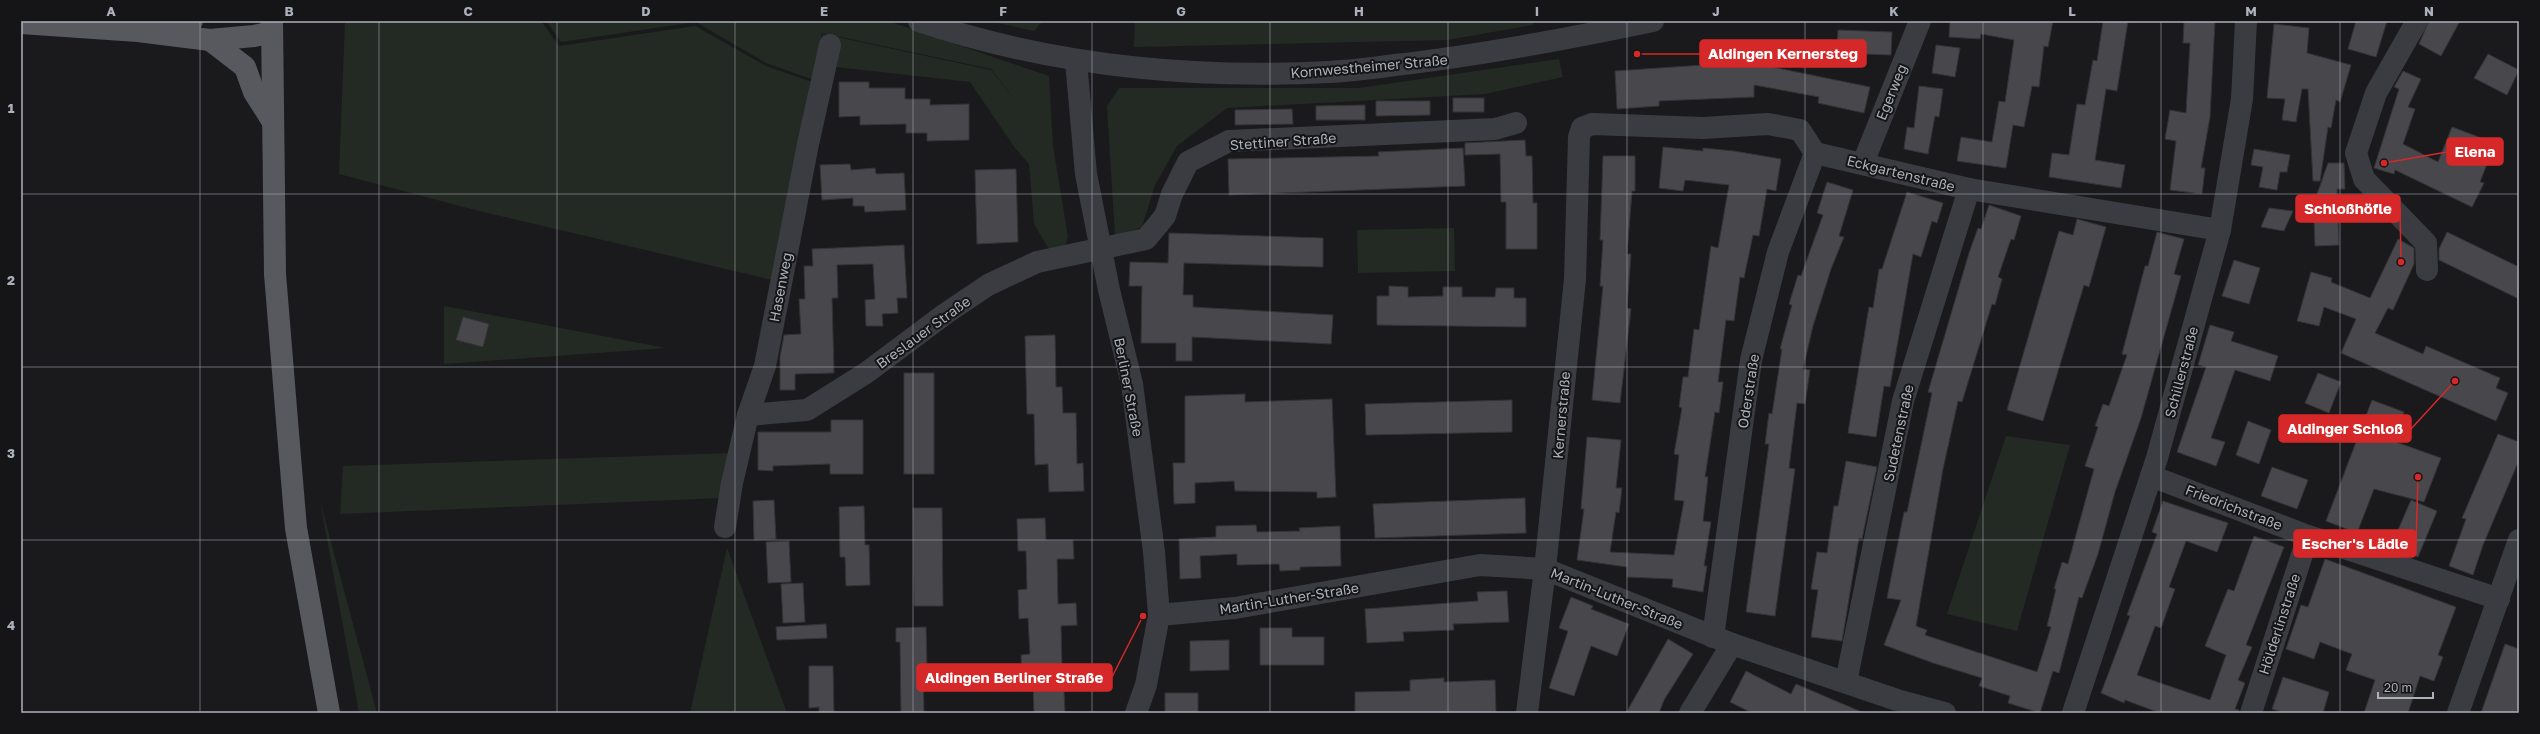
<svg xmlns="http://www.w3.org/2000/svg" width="2540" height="734" font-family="'Golos Text',sans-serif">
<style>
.green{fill:#222a23}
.building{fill:#47474c;stroke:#343438}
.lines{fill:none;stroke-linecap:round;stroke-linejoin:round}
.minor{stroke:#3b3c41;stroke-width:22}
.major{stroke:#57595f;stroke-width:22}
.grid{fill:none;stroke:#adb1bb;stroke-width:1;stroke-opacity:0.55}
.labels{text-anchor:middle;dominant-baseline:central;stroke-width:4;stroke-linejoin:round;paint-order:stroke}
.street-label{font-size:14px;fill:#adb1bb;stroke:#151517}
.leader{fill:none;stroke:#d62828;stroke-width:1.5}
.callout-dot{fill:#d62828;stroke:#151517;stroke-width:1.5}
.callout{fill:#d62828;stroke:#d62828;stroke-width:1.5}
.callout-label{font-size:15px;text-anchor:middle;font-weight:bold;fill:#fff}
.neatline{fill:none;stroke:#adb1bb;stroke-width:1.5}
.grid-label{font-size:13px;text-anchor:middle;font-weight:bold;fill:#adb1bb}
</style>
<rect width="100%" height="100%" fill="#1a1a1c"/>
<g class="green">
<path d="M 345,21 L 541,21 L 559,46 L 695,26 L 766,66 L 812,82 L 773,280 L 475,210 L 339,174 Z"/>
<path d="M 546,21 L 888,21 L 1049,76 L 1053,146 L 1068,237 L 1065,247 L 1050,251 L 1034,224 L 1029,164 L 1015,148 L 970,82 L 818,65 L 823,34 L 991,70 L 1017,102 L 991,69 L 822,33 L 814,80 L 766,63 L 696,22 L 561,42 Z"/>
<path d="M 989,21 L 1043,21 L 1034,31 Z"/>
<path d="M 1135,21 L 1533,21 L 1533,25 L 1447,40 L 1134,47 Z"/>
<path d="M 1559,59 L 1563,77 L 1485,94 L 1227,108 L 1177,146 L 1155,185 L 1142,227 L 1115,236 L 1107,106 L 1119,88 L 1359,88 Z"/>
<path d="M 1454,228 L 1455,271 L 1358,273 L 1357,230 Z"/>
<path d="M 444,306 L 666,348 L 444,364 Z"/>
<path d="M 2006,436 L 2070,445 L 2017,631 L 1947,614 Z"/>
<path d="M 732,453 L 721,498 L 340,514 L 343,466 Z"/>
<path d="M 320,501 L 377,713 L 359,713 Z"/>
<path d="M 727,548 L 787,713 L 690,713 Z"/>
</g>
<g class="building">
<path d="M 1950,21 L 2053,21 L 2048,47 L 2044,46 L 2039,87 L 2032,86 L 2024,127 L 2013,125 L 2006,168 L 1957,161 L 1961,137 L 1992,142 L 1999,101 L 2005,102 L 2014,40 L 1981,34 L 1980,39 L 1949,37 Z"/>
<path d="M 2103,21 L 2128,21 L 2117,91 L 2106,89 L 2095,160 L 2125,165 L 2121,188 L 2049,177 L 2052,153 L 2069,155 L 2077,104 L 2085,105 L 2093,60 L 2097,61 Z"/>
<path d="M 2184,21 L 2215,21 L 2210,117 L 2201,168 L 2205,168 L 2202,194 L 2170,190 L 2176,141 L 2165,139 L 2170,110 L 2186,113 L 2190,43 L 2183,43 Z"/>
<path d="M 2356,21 L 2387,21 L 2376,57 L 2348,49 Z"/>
<path d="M 2429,21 L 2460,21 L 2441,56 L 2419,44 Z"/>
<path d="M 2274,24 L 2309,28 L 2307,53 L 2351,65 L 2340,102 L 2336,100 L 2331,128 L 2328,127 L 2320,181 L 2313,181 L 2308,89 L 2302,89 L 2296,122 L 2282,120 L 2285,99 L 2267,98 Z"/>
<path d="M 1838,30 L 1892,32 L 1891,55 L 1837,53 Z"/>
<path d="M 1936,45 L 1960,48 L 1955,77 L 1932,73 Z"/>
<path d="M 2488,54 L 2519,70 L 2507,95 L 2474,78 Z"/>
<path d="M 1748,62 L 1870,87 L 1864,113 L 1818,103 L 1819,97 L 1754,85 L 1754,97 L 1659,101 L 1659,106 L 1617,109 L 1615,71 Z"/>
<path d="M 2403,71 L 2421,79 L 2408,107 L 2415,109 L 2403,144 L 2438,162 L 2452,127 L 2495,143 L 2480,182 L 2484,183 L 2472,207 L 2395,170 L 2394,174 L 2374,168 L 2399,89 L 2394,87 Z"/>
<path d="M 839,82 L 869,82 L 869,88 L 905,88 L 905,99 L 930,99 L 930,105 L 969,104 L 969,140 L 927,141 L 927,133 L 906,133 L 906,124 L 860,125 L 860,116 L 839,117 Z"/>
<path d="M 1919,86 L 1943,89 L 1939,117 L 1935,116 L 1928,154 L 1904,149 L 1907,127 L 1914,128 Z"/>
<rect x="1453" y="98" width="31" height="14"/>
<path d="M 1376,101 L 1430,101 L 1430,115 L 1376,116 Z"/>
<path d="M 1365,105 L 1365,120 L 1316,120 L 1316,106 Z"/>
<path d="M 1292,109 L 1293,124 L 1235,125 L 1235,110 Z"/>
<path d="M 1525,140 L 1526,156 L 1532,156 L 1533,203 L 1537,203 L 1537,249 L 1506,249 L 1506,202 L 1501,202 L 1500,154 L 1465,155 L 1465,143 Z"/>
<path d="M 1663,147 L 1703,151 L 1703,148 L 1734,151 L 1781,159 L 1776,191 L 1767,189 L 1759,236 L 1753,235 L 1744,278 L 1740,277 L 1734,321 L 1726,320 L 1718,382 L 1723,382 L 1719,413 L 1715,412 L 1705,477 L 1708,477 L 1703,521 L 1711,522 L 1704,566 L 1707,566 L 1703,592 L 1672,587 L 1673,579 L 1627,577 L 1627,567 L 1577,560 L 1584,509 L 1581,509 L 1587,437 L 1621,440 L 1616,488 L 1622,488 L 1619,513 L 1616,512 L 1610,552 L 1674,555 L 1684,501 L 1674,500 L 1679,455 L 1674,454 L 1682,408 L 1679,407 L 1683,377 L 1688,377 L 1694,329 L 1699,330 L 1711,246 L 1718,248 L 1729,185 L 1685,180 L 1683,191 L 1659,188 Z"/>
<path d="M 1463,148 L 1465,186 L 1229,195 L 1228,159 L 1379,156 L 1378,152 Z"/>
<path d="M 2254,149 L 2290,155 L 2287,172 L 2280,172 L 2277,190 L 2259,187 L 2263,167 L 2251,165 Z"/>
<path d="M 1603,156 L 1635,156 L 1635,191 L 1632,191 L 1627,254 L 1631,254 L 1627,308 L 1631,309 L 1620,403 L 1592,400 L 1603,286 L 1600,286 L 1603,240 L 1600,240 Z"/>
<path d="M 2328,163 L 2344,163 L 2345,189 L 2337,189 L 2339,245 L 2315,246 L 2313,197 L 2316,197 Z"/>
<path d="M 850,164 L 851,170 L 875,168 L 876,174 L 904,173 L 906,210 L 865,212 L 864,206 L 853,206 L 853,198 L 822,200 L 820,165 Z"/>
<path d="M 1016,169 L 1018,242 L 977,244 L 975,170 Z"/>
<path d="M 1827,182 L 1853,190 L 1839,236 L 1844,237 L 1831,269 L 1813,326 L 1803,369 L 1810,370 L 1805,404 L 1797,403 L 1789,468 L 1795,469 L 1775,616 L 1746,612 L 1769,444 L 1765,444 L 1769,413 L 1772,414 L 1782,349 L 1780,349 L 1792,305 L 1789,304 L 1798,275 L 1801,276 L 1823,215 L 1817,213 Z"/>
<path d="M 1907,192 L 1943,203 L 1937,223 L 1932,221 L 1921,257 L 1913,254 L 1890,387 L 1884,386 L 1876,437 L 1848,433 L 1869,307 L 1873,308 L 1879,269 L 1882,269 Z"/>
<path d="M 1989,205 L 2021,216 L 2014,240 L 2011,239 L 1998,277 L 2002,279 L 1995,305 L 1992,304 L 1962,402 L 1958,401 L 1943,469 L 1916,626 L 1927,630 L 1925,635 L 2037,672 L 2051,627 L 2047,626 L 2056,589 L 2054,589 L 2062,562 L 2068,564 L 2094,469 L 2085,466 L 2098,427 L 2095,426 L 2103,404 L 2109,406 L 2127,355 L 2122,354 L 2145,266 L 2148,266 L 2157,232 L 2184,239 L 2174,274 L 2181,276 L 2141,418 L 2115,492 L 2098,554 L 2082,598 L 2079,597 L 2059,673 L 2053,671 L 2040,713 L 2008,703 L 2010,696 L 1979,686 L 1982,678 L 1933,663 L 1884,645 L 1901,600 L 1887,598 L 1904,512 L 1907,512 L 1932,393 L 1928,392 L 1969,253 L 1978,228 L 1981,229 Z"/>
<path d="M 2269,208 L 2293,211 L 2284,231 L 2261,227 Z"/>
<path d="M 2077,219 L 2106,227 L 2089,287 L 2084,285 L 2043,421 L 2007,410 L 2059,231 L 2073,235 Z"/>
<path d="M 2447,232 L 2519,267 L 2519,299 L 2439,260 L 2439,249 Z"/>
<path d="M 1169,233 L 1323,238 L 1323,267 L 1184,263 L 1183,295 L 1193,295 L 1193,307 L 1333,315 L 1331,344 L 1192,337 L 1192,361 L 1176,361 L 1176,343 L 1141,343 L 1142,286 L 1129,286 L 1130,262 L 1168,263 Z"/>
<path d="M 2398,239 L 2414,248 L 2414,264 L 2393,310 L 2388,308 L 2375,333 L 2423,354 L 2426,346 L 2500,378 L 2496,388 L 2508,393 L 2496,421 L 2341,353 L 2356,319 L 2324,307 L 2319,326 L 2297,321 L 2311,272 L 2332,278 L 2331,282 L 2370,298 Z"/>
<path d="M 904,245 L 907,298 L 897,298 L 898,313 L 882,314 L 883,326 L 866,326 L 865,300 L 875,299 L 873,264 L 837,265 L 838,298 L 832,298 L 834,373 L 795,374 L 795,390 L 780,390 L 780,357 L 784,335 L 801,334 L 799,299 L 805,299 L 804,266 L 813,266 L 812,249 Z"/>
<path d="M 2234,260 L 2260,268 L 2249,304 L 2222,296 Z"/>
<path d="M 1389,286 L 1408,287 L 1408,297 L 1443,296 L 1443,287 L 1462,287 L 1462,297 L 1495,297 L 1496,288 L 1514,288 L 1514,298 L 1526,298 L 1526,327 L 1377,325 L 1377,296 L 1389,296 Z"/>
<path d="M 463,317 L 489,324 L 483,347 L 456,340 Z"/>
<path d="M 2210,325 L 2234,332 L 2231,341 L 2278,356 L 2270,381 L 2235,370 L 2211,438 L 2225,442 L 2216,466 L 2177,452 L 2206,367 L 2198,365 Z"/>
<path d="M 1055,335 L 1056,387 L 1062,387 L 1063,413 L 1076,413 L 1077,464 L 1083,463 L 1084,491 L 1049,492 L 1048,464 L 1035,465 L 1034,414 L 1027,414 L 1025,336 Z"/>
<rect x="904" y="373" width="30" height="101"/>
<path d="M 2318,373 L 2341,382 L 2329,413 L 2305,403 Z"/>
<path d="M 1245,394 L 1245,402 L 1332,399 L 1336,497 L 1317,498 L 1317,492 L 1235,491 L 1234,481 L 1195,483 L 1195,503 L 1174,504 L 1173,463 L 1185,463 L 1185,396 Z"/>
<path d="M 1512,400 L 1512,432 L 1366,435 L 1365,404 Z"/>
<path d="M 2372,400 L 2404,412 L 2393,441 L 2441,458 L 2424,502 L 2374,489 L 2357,533 L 2326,521 Z"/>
<path d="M 831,420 L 863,420 L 863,474 L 830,474 L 830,464 L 773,466 L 773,471 L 758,470 L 758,432 L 831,432 Z"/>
<path d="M 2248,421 L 2271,430 L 2259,464 L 2236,455 Z"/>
<path d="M 2498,434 L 2519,442 L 2519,460 L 2483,545 L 2473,575 L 2449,566 L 2466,519 L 2462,518 Z"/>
<path d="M 1846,461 L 1877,467 L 1862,539 L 1859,538 L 1842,641 L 1811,637 L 1818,590 L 1811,589 L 1817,552 L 1827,553 L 1834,506 L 1838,506 Z"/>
<path d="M 2272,467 L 2308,480 L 2297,509 L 2261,496 Z"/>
<path d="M 1525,498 L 1526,533 L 1375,538 L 1373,504 Z"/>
<path d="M 774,500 L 776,539 L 754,540 L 753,501 Z"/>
<path d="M 2411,500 L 2437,511 L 2418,557 L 2391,546 Z"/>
<path d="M 2163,501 L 2228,523 L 2217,552 L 2186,541 L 2169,587 L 2175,589 L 2161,628 L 2155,626 L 2137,675 L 2210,700 L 2226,655 L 2205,646 L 2228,589 L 2234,591 L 2254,536 L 2284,547 L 2246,645 L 2252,647 L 2238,680 L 2245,683 L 2235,709 L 2239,710 L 2239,713 L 2160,713 L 2125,700 L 2124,703 L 2101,693 L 2130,616 L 2127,615 L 2157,534 L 2152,532 Z"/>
<path d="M 864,506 L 865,545 L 869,545 L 870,585 L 846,586 L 845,557 L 840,557 L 839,507 Z"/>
<path d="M 913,508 L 942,508 L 943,606 L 914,606 Z"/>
<path d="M 1045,518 L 1046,540 L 1073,540 L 1074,559 L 1057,559 L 1058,604 L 1076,603 L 1077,625 L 1061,626 L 1062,668 L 1077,667 L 1078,690 L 1064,691 L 1065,713 L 1034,713 L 1033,682 L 1022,683 L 1021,655 L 1030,654 L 1028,618 L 1019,619 L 1018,590 L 1027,589 L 1026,551 L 1018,551 L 1017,519 Z"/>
<path d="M 1256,525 L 1257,532 L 1300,531 L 1299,528 L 1340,526 L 1341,566 L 1300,567 L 1300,570 L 1280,571 L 1279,564 L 1237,565 L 1237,554 L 1200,556 L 1201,578 L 1180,579 L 1179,539 L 1216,537 L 1216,526 Z"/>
<path d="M 789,541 L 791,582 L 768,583 L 766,542 Z"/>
<path d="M 2325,559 L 2456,607 L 2438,655 L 2443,657 L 2434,681 L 2420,676 L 2408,713 L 2364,713 L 2375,680 L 2346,670 L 2352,654 L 2320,642 L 2314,659 L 2286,649 L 2301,605 L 2308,607 Z"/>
<path d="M 803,583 L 805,622 L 783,623 L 781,584 Z"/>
<path d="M 1507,591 L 1509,622 L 1453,624 L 1454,630 L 1403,632 L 1404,641 L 1367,643 L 1365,609 L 1478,601 L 1477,592 Z"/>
<path d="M 1571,597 L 1593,606 L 1591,609 L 1629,624 L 1617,656 L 1591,646 L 1574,696 L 1549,688 L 1568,631 L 1559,628 Z"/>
<path d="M 826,624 L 827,638 L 777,640 L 776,627 Z"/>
<path d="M 926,627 L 927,668 L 923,668 L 924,713 L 901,713 L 900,642 L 896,642 L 896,628 Z"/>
<path d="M 1260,628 L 1292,628 L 1292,637 L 1324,637 L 1324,665 L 1260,665 Z"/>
<path d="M 1668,639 L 1693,654 L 1664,700 L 1659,713 L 1626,713 Z"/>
<path d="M 1229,640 L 1229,670 L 1190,671 L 1190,641 Z"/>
<path d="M 2505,644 L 2519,649 L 2519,705 L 2516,713 L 2481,713 Z"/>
<path d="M 809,666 L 833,666 L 834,713 L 819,713 L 819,707 L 809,708 Z"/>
<path d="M 1746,671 L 1791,694 L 1796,684 L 1864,713 L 1752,713 L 1730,702 Z"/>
<path d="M 2283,677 L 2329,692 L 2323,713 L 2284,713 L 2272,709 Z"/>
<path d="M 1444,678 L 1444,682 L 1495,680 L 1496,712 L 1355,713 L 1355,692 L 1410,691 L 1410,680 Z"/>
<rect x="1165" y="693" width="33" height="20"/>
</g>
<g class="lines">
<g class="minor">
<path d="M 919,21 C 1050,65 1191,79 1329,72 C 1351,71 1373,68 1395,65 C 1483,55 1567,39 1653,21"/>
<path d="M 2417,21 L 2376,93 L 2356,153 L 2364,179 L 2426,243 L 2427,270"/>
<path d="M 1076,61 L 1086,174 L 1109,290 L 1132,384 L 1154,552 L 1159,615 L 1146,685 L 1136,713"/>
<path d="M 1863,163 L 1920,21"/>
<path d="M 748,415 L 807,410 L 866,373 L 945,314 L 988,285 L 1037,262 L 1146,239 L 1165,216 L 1172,194 L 1188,162 L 1229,141 L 1495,129 L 1516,123"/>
<path d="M 2151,476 L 2308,536 L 2499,599"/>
<path d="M 725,527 L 732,483 L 748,415 L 765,366 L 808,144 L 830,45"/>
<path d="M 1159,615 L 1235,608 L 1480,565 L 1545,569 L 1732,644 L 1897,700 L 1945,713"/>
<path d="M 1713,637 L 1751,360 L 1778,252 L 1815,153"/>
<path d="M 1846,682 L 1903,401 L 1969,189"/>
<path d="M 1527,713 L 1545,569 L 1575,279 L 1579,137 L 1582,128 L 1592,124 L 1703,128 L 1768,124 L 1800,130 L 1815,153 L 1969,189 L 2220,230"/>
<path d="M 1690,713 L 1732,644"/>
<path d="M 2073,713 L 2157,458 L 2220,230 L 2242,99 L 2246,21"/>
<path d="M 2251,713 L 2308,536"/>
<path d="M 2458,713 L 2519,540"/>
</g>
<g class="major">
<path d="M 272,21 L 275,274 L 288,433 L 296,528 L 329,713"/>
<path d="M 21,23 L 138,31 L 210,40 L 254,36 L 272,32"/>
<path d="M 158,27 L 192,21"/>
<path d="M 210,40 L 245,67 L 254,92 L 273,122"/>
</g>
</g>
<path class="grid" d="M 200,21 L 200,713M 379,21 L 379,713M 557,21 L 557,713M 735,21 L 735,713M 913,21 L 913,713M 1092,21 L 1092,713M 1270,21 L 1270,713M 1448,21 L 1448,713M 1627,21 L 1627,713M 1805,21 L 1805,713M 1983,21 L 1983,713M 2161,21 L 2161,713M 2340,21 L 2340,713M 21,194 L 2519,194M 21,367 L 2519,367M 21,540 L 2519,540"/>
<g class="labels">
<g class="street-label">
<text transform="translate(1369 66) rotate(-5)">Kornwestheimer Straße</text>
<text transform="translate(1891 92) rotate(-68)">Egerweg</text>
<text transform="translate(1283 141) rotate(-4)">Stettiner Straße</text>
<text transform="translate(1901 173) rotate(14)">Eckgartenstraße</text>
<text transform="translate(780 287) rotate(-79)">Hasenweg</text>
<text transform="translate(923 332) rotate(-36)">Breslauer Straße</text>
<text transform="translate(2181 372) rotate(-75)">Schillerstraße</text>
<text transform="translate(1129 387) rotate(79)">Berliner Straße</text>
<text transform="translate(1748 391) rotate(-81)">Oderstraße</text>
<text transform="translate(1561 415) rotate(-85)">Kernerstraße</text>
<text transform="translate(1898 433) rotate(-78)">Sudetenstraße</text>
<text transform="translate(2234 507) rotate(21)">Friedrichstraße</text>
<text transform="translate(1289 598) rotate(-9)">Martin-Luther-Straße</text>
<text transform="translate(1617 598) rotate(22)">Martin-Luther-Straße</text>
<text transform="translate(2279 624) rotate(-72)">Hölderlinstraße</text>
</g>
</g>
<path class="leader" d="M1637 54L1700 54M2384 163L2447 152M2401 262L2400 208M2455 381L2411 429M2418 477L2416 544M1143 616L1112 677"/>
<g class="callout-dot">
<circle cx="1637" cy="54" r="4"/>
<circle cx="2384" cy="163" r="4"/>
<circle cx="2401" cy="262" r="4"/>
<circle cx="2455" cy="381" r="4"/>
<circle cx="2418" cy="477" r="4"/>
<circle cx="1143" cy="616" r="4"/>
</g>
<g class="callout">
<rect x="1700" y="40" width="166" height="27" rx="4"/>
<rect x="2447" y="138" width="56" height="27" rx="4"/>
<rect x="2296" y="195" width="104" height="27" rx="4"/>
<rect x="2279" y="415" width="132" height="27" rx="4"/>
<rect x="2294" y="530" width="122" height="27" rx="4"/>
<rect x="917" y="664" width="195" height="27" rx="4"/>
</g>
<g class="callout-label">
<text x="1783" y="59">Aldingen Kernersteg</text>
<text x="2475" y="157">Elena</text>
<text x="2348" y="214">Schloßhöfle</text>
<text x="2345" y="434">Aldinger Schloß</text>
<text x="2355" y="549">Escher's Lädle</text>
<text x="1014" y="683">Aldingen Berliner Straße</text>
</g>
<rect width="2540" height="734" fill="none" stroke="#151517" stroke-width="44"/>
<path d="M2378 692v6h55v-6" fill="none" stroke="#adb1bb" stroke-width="2"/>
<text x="2384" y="692" font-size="12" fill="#adb1bb" stroke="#151517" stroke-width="3" paint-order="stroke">20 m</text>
<rect x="22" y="22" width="2496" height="690" class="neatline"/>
<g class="grid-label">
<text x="111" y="16">A</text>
<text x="289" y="16">B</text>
<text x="468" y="16">C</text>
<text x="646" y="16">D</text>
<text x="824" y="16">E</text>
<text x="1003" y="16">F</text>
<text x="1181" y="16">G</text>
<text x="1359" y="16">H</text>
<text x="1537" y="16">I</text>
<text x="1716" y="16">J</text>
<text x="1894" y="16">K</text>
<text x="2072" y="16">L</text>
<text x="2251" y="16">M</text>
<text x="2429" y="16">N</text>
<text x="11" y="113">1</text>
<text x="11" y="285">2</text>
<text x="11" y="458">3</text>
<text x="11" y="630">4</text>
</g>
</svg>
